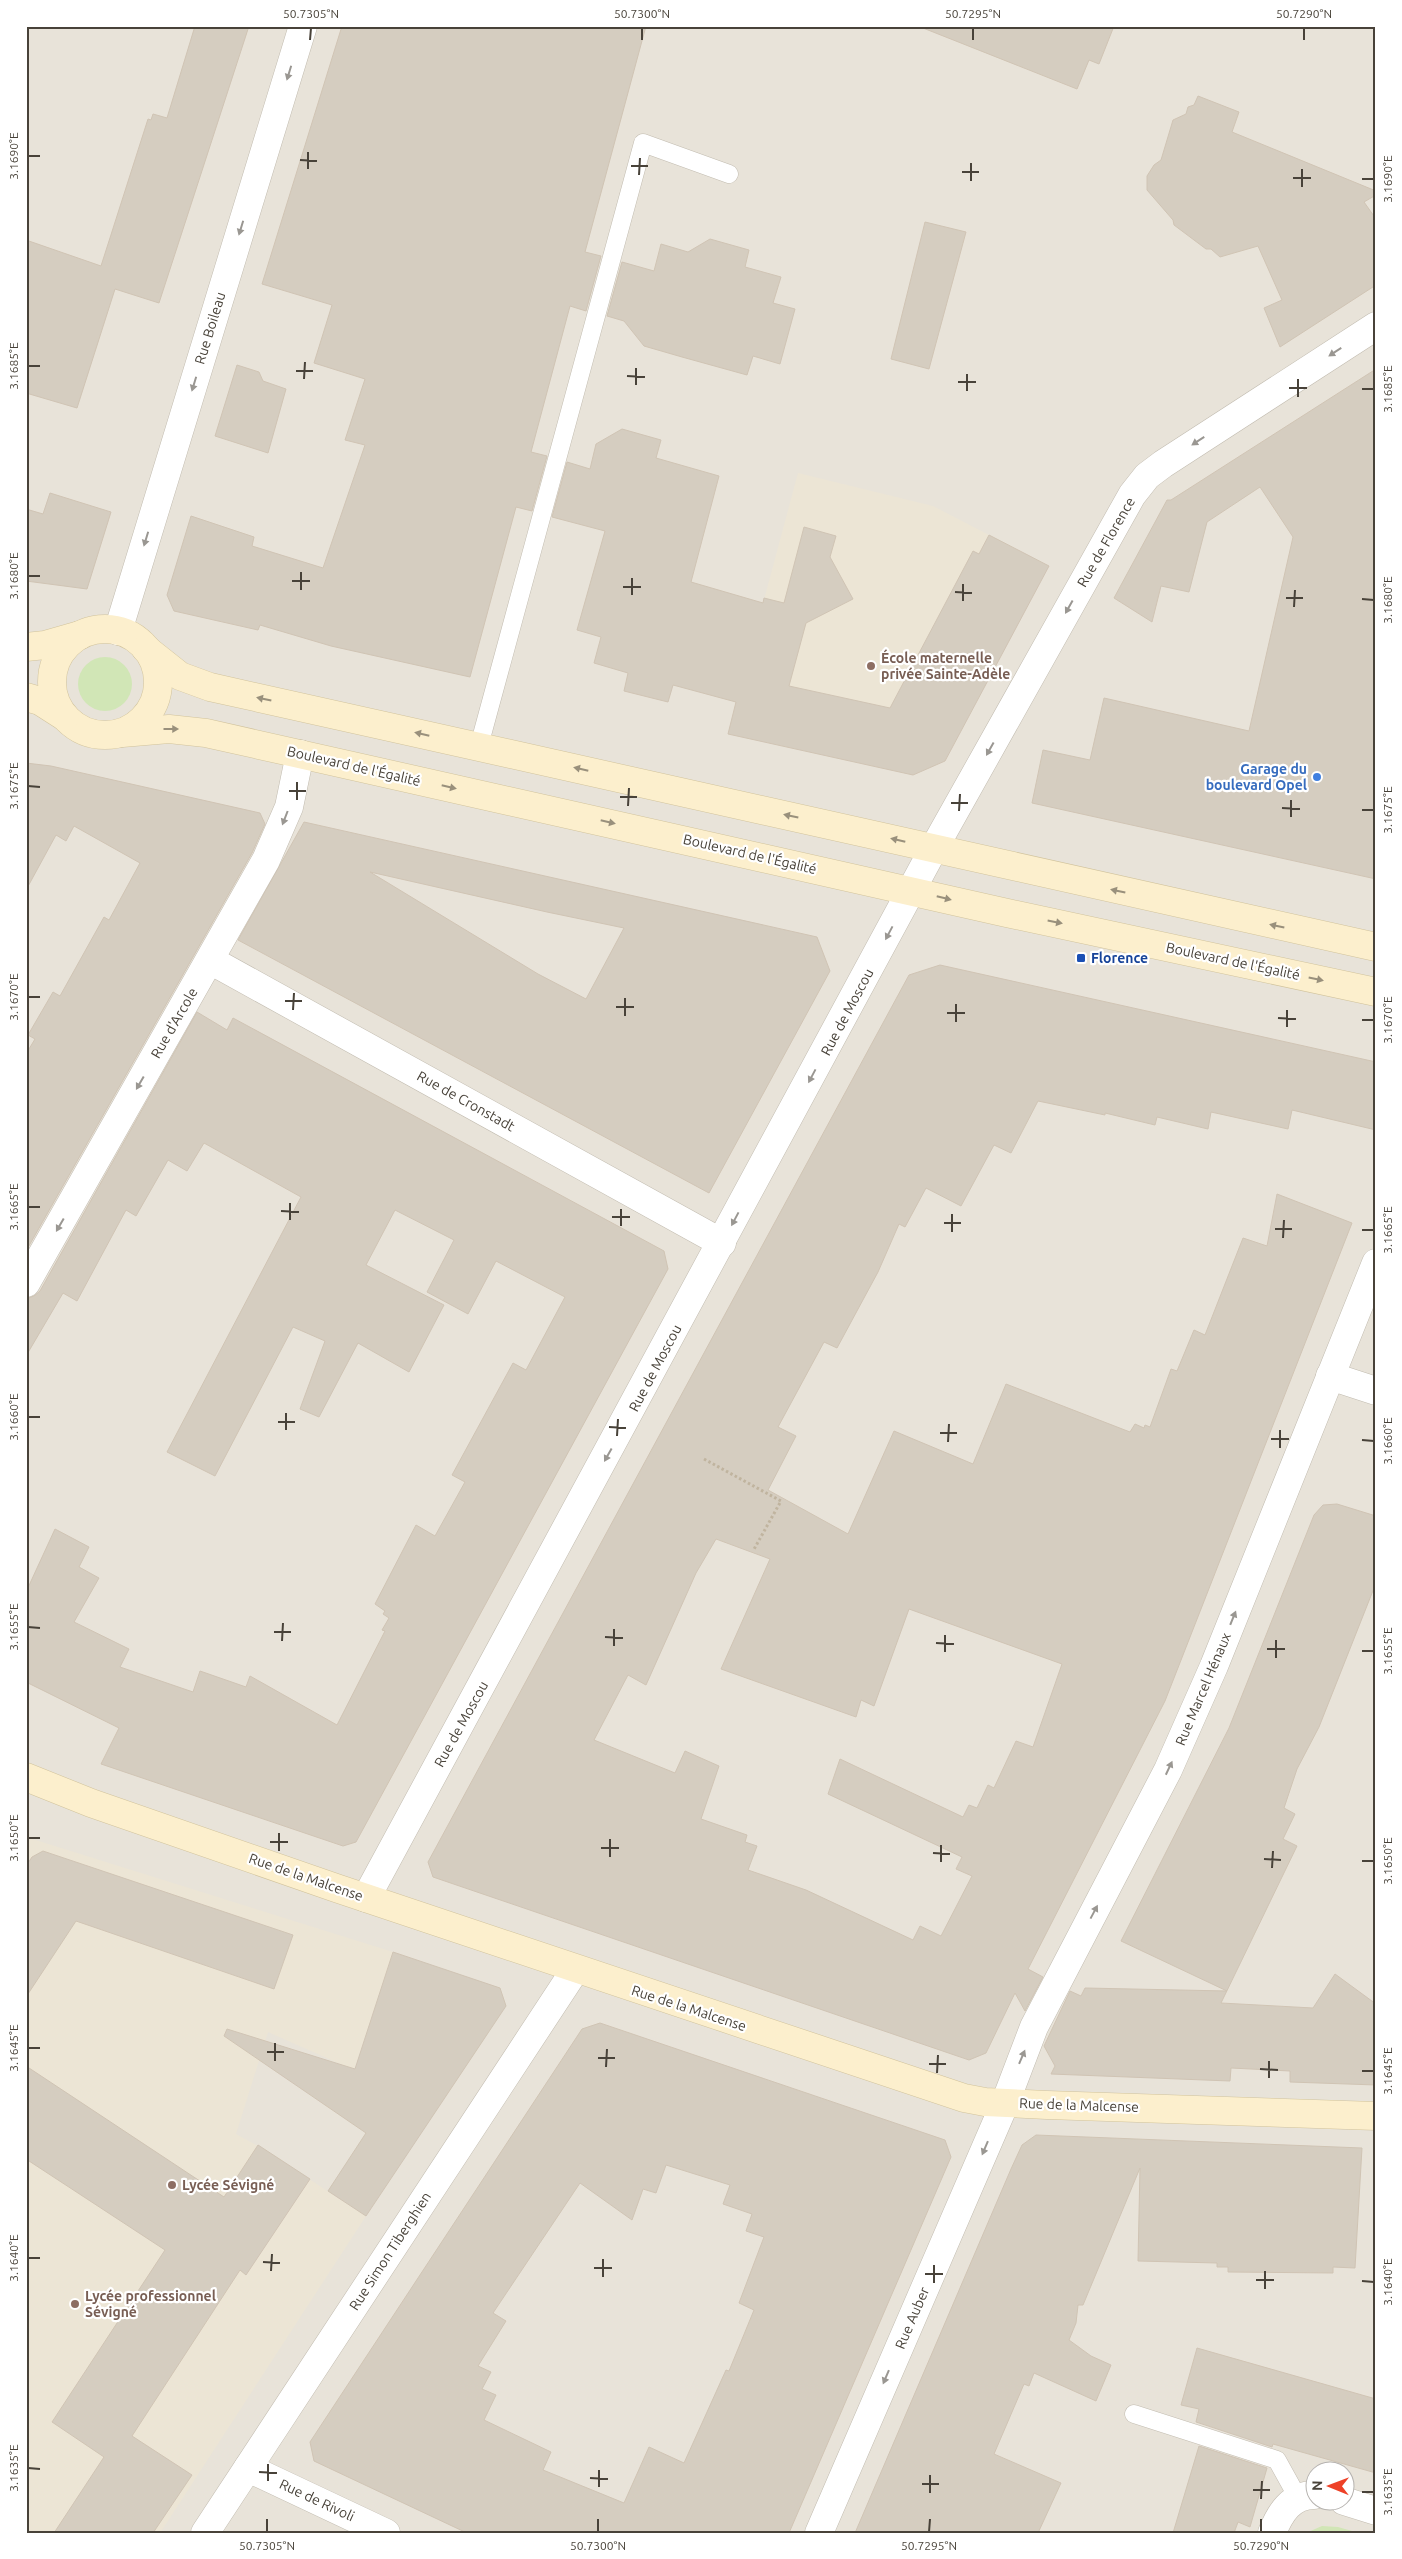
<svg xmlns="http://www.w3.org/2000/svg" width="1402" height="2559" font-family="Ubuntu,sans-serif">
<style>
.residential{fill:#e8e3d9;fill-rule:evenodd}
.education{fill:#ece5d5}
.green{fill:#d1e6b6}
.building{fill:#d5cdc0;stroke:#d0c4b4;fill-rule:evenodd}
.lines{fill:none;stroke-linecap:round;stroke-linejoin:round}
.lane-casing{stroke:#c2bcb0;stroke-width:19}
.street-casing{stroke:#c2bcb0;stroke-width:29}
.secondary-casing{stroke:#d1c39c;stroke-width:29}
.path{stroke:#c0b49f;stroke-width:3;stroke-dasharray:2.5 2.5;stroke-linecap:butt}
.lane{stroke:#fff;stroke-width:18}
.street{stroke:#fff;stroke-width:28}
.secondary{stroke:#fcefcd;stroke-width:28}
.oneway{fill:#9a9792}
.oneway2{fill:#99907c}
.ticks{fill:none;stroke:#484239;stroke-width:2}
.education-dot{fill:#8d6e63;stroke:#fff;stroke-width:2}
.shop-dot{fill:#3f7fe0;stroke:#fff;stroke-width:2}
.transit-dot{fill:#1a4fb4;stroke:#fff;stroke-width:2}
.labels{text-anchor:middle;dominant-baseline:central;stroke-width:4.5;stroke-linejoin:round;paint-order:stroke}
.street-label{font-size:14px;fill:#484239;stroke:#fff}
.education-label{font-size:14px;font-weight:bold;fill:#785e54;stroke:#fff;text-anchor:start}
.shop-label{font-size:14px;font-weight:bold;fill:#366cbe;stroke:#fff;text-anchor:end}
.transit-label{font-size:14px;font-weight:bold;fill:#164399;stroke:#fff;text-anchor:start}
.neatline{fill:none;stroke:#484239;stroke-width:2}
.ticks-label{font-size:12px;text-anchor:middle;fill:#484239}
</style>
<rect width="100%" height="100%" fill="#f4f1ea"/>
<path class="residential" d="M 26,26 L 1376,26 L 1376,2533 L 26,2533 ZM 1314,2472 L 1344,2472 L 1344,2502 L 1314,2502 Z"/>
<g class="education">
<path d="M 798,473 L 933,506 L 1049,566 L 945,761 L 913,775 L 728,734 Z"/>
<path d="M 26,1837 L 393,1952 L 354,2070 L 268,2032 L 236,2134 L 258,2146 L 366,2216 L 160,2533 L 26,2533 Z"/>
</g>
<g class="green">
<circle cx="105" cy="684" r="27"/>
<path d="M 1322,2526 L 1338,2527 L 1359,2533 L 1306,2533 Z"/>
</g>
<g class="building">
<path d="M 195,26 L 249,26 L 159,303 L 115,289 L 77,408 L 26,393 L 26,240 L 101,266 L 148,119 L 151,120 L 153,114 L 167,118 Z"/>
<path d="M 342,26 L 646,26 L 585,252 L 601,256 L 586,311 L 570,306 L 531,452 L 547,456 L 532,511 L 516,507 L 470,677 L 331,646 L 260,625 L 258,630 L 174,611 L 167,595 L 191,516 L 254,537 L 252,546 L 323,568 L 365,445 L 345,440 L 365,379 L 314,363 L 332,305 L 262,284 Z"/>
<path d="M 924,26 L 1114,26 L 1099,64 L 1089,60 L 1077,89 L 923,28 Z"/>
<path d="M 1198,96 L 1239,112 L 1232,132 L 1376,191 L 1376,195 L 1364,202 L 1376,219 L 1376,285 L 1280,347 L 1264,308 L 1282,300 L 1258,246 L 1220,257 L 1211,249 L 1206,249 L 1174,225 L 1173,220 L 1147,190 L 1147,176 L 1154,165 L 1161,160 L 1173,120 L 1186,114 L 1188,107 L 1194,105 Z"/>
<path d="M 925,222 L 966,232 L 929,369 L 891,359 Z"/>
<path d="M 710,239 L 749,250 L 745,267 L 781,277 L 773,303 L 795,309 L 780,364 L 753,356 L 747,375 L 682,357 L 644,346 L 624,321 L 607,316 L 622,262 L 654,271 L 661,244 L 688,252 Z"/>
<path d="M 237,365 L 259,372 L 263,381 L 286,389 L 268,453 L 215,436 Z"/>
<path d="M 1376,369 L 1376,879 L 1032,803 L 1043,750 L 1090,760 L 1104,698 L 1249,731 L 1293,537 L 1260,487 L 1207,522 L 1189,592 L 1161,586 L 1152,622 L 1114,598 L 1167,500 L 1171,500 Z"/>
<path d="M 622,429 L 661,440 L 656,458 L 719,476 L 691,582 L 763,603 L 764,598 L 784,603 L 804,527 L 836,536 L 830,557 L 853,599 L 806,623 L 789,686 L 890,708 L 973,551 L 979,554 L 989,535 L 1049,566 L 945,761 L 913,775 L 728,734 L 736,702 L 673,685 L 668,702 L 624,691 L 628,673 L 594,663 L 601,637 L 577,630 L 605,531 L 552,517 L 567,462 L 590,469 L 596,444 Z"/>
<path d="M 50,493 L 111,512 L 87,589 L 26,581 L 26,509 L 43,514 Z"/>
<path d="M 26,763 L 51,766 L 260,813 L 265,824 L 252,853 L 26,1251 L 26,1054 L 35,1039 L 28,1035 L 53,992 L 60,996 L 104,917 L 109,920 L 140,863 L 74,826 L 66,841 L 56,835 L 26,890 Z"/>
<path d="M 304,822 L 817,937 L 830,971 L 709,1193 L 238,940 ZM 370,872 L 547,912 L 624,928 L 586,999 L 538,974 Z"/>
<path d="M 940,965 L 1376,1062 L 1376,1130 L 1292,1110 L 1288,1129 L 1211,1112 L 1208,1129 L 1157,1117 L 1155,1125 L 1105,1113 L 1105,1115 L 1038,1101 L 1011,1153 L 994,1145 L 961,1206 L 926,1188 L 905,1227 L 899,1224 L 878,1272 L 837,1348 L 824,1342 L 778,1427 L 796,1436 L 768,1490 L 848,1534 L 894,1431 L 973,1464 L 1006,1384 L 1130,1432 L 1135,1424 L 1144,1428 L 1145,1425 L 1150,1427 L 1171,1369 L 1177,1371 L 1194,1330 L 1205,1335 L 1243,1238 L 1267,1246 L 1277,1194 L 1352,1223 L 1165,1701 L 1028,1969 L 1043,1977 L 1025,2011 L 1015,1993 L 986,2053 L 969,2060 L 433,1877 L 428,1862 L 909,975 ZM 716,1539 L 770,1559 L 721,1669 L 856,1717 L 861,1700 L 874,1706 L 909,1609 L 1062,1664 L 1033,1747 L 1016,1741 L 994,1788 L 988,1785 L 977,1808 L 969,1805 L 963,1817 L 840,1759 L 828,1794 L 962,1857 L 956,1869 L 972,1876 L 941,1936 L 920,1926 L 913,1940 L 806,1890 L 748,1870 L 757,1846 L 745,1842 L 747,1835 L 701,1819 L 719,1766 L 685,1751 L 675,1773 L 594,1740 L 628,1675 L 646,1685 L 696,1573 Z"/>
<path d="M 197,1012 L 227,1030 L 233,1018 L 664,1251 L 668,1269 L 356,1842 L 343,1846 L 101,1764 L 119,1728 L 26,1682 L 26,1592 L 55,1529 L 89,1547 L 79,1567 L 99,1578 L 74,1622 L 129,1649 L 120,1667 L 193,1692 L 200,1671 L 246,1687 L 250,1676 L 337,1725 L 385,1631 L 382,1630 L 389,1618 L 383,1614 L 385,1611 L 375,1604 L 416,1525 L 435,1536 L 465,1482 L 452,1475 L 513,1363 L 526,1370 L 565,1297 L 496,1261 L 468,1314 L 427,1292 L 454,1240 L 395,1210 L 366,1265 L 444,1305 L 409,1372 L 358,1343 L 319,1417 L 300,1409 L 325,1341 L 293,1327 L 215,1476 L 167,1452 L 301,1197 L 204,1143 L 187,1171 L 168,1160 L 136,1216 L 126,1210 L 77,1301 L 63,1293 L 26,1356 L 26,1299 L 34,1296 L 40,1291 Z"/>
<path d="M 1337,1504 L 1376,1516 L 1376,1583 L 1319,1727 L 1297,1769 L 1284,1808 L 1295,1814 L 1283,1839 L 1297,1846 L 1221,2003 L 1313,2008 L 1335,1974 L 1376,2004 L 1376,2085 L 1290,2082 L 1290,2071 L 1231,2068 L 1230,2081 L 1051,2074 L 1055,2066 L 1044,2046 L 1070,1991 L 1081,1996 L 1085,1988 L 1227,1991 L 1121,1941 L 1229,1728 L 1314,1515 L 1323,1505 Z"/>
<path d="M 43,1851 L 293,1935 L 274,1989 L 76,1921 L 26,1997 L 26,1866 L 32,1857 Z"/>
<path d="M 393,1952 L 500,1988 L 506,2006 L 366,2216 L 328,2191 L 366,2133 L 224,2036 L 227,2029 L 355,2069 Z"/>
<path d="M 600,2023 L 945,2140 L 951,2157 L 789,2533 L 467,2533 L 314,2461 L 310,2442 L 582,2029 ZM 666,2165 L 730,2185 L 723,2204 L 752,2214 L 746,2231 L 764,2237 L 739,2303 L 754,2310 L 729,2371 L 726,2370 L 684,2463 L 649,2447 L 624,2503 L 543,2470 L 551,2452 L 484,2420 L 496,2395 L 482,2389 L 491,2372 L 478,2366 L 506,2321 L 493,2313 L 580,2183 L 632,2220 L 643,2189 L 656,2193 Z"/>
<path d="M 26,2066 L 224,2197 L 258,2145 L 310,2179 L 246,2275 L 240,2270 L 132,2436 L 192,2475 L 153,2533 L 54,2533 L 104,2457 L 52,2422 L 165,2250 L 26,2159 Z"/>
<path d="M 1036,2135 L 1362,2148 L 1355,2268 L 1333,2267 L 1333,2273 L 1228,2272 L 1228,2267 L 1217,2267 L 1217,2263 L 1138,2261 L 1140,2168 L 1083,2305 L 1078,2305 L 1076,2323 L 1069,2340 L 1091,2356 L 1111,2365 L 1096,2401 L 1034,2373 L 1029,2386 L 1024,2384 L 994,2454 L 1061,2483 L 1038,2533 L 855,2533 L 1011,2169 L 1022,2145 Z"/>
<path d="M 1197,2348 L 1376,2399 L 1376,2473 L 1273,2444 L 1272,2447 L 1196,2422 L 1199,2409 L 1181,2405 Z"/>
<path d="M 1199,2446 L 1267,2468 L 1250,2527 L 1238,2522 L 1234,2533 L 1173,2533 Z"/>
</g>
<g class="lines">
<defs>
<g id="lane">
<path d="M 479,746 L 643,143 L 729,174"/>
<path d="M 1134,2414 L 1277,2460 L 1298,2498"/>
</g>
<g id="street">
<path d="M 118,631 L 303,26"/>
<path d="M 210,960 L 722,1243"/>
<path d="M 26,1283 L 266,860 L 289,807 L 300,754"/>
<path d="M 1330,1376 L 1376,1391"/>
<path d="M 366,1898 L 934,848 L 1132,495 L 1147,476 L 1163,464 L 1376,326"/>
<path d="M 248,2468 L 386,2533"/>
<path d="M 1344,2501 L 1376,2511"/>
<path d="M 205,2533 L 575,1970"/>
<path d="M 819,2533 L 1005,2103 L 1034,2027 L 1168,1770 L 1214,1666 L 1376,1263"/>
<path d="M 1272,2533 C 1280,2513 1291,2495 1314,2495"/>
</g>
<g id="secondary">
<circle cx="105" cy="682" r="53"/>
<path d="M 26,647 L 45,645 L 80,635"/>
<path d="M 146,649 L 180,676 L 210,687 L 1376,947"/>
<path d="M 26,697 L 40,701 L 65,717"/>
<path d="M 122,733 L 169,729 L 206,733 L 1007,913 L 1376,992"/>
<path d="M 26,1777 L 91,1803 L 336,1888 L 964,2098 L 985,2102 L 1047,2105 L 1376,2116"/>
</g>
</defs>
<use href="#lane" class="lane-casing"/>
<use href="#street" class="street-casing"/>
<use href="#secondary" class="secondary-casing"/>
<path class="path" d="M 704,1459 L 781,1501 L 753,1551"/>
<use href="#lane" class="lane"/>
<use href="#street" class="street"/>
<use href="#secondary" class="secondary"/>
</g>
<defs><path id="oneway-solid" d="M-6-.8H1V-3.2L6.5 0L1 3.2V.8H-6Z" transform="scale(1.25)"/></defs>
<g class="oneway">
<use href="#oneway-solid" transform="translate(289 73) rotate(107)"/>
<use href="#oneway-solid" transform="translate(241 228) rotate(107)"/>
<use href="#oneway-solid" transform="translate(1335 352) rotate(147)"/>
<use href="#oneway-solid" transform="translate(194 384) rotate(107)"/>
<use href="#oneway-solid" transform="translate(1198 441) rotate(147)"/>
<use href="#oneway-solid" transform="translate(146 539) rotate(107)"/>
<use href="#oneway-solid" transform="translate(1069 607) rotate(119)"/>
<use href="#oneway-solid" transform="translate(990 749) rotate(119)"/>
<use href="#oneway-solid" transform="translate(285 818) rotate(111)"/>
<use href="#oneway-solid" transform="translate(889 933) rotate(118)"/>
<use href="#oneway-solid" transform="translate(812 1076) rotate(118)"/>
<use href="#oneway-solid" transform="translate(140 1083) rotate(120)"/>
<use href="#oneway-solid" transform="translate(735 1219) rotate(118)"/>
<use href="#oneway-solid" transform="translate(60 1225) rotate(120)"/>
<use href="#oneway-solid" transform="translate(608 1455) rotate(119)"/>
<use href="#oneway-solid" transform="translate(1233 1618) rotate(-68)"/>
<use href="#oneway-solid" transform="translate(1169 1768) rotate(-65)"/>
<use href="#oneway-solid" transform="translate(1094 1912) rotate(-62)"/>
<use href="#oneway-solid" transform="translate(1022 2057) rotate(-67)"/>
<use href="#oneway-solid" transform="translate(985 2148) rotate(113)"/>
<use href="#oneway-solid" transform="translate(886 2377) rotate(113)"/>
</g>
<g class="oneway2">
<use href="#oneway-solid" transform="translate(264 699) rotate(-168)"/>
<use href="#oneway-solid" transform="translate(171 729)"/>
<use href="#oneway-solid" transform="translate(422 734) rotate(-167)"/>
<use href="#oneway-solid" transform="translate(581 769) rotate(-167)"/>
<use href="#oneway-solid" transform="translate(449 787) rotate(13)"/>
<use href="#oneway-solid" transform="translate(791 816) rotate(-168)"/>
<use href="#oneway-solid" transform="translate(608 822) rotate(13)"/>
<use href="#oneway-solid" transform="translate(898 840) rotate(-167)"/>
<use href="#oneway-solid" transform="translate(1118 891) rotate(-168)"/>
<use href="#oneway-solid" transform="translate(944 898) rotate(14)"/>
<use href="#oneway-solid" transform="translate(1055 922) rotate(11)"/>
<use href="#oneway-solid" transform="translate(1277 926) rotate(-168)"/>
<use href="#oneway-solid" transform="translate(1316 979) rotate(12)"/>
</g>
<path class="ticks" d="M 310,40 L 311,28M 642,40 L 642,28M 973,40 L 973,28M 1304,40 L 1304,28M 28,156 L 40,156M 300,160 L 317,161M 631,166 L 648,166M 308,169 L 308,152M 962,172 L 979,172M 639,175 L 640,158M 1293,178 L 1311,178M 1362,179 L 1374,179M 971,181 L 971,163M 1302,187 L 1302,169M 28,366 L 40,366M 296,371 L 313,371M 627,376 L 645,377M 304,379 L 305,362M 958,382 L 976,382M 636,385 L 636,368M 1289,388 L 1307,388M 1362,389 L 1374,389M 967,391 L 967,374M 1298,397 L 1298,379M 28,576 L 40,576M 292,581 L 310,581M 623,587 L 641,587M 301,590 L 301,572M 955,592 L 972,593M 632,595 L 632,578M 1286,598 L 1303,598M 1362,599 L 1374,600M 963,601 L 963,584M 1294,607 L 1295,590M 28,786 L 40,787M 289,791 L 306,791M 620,797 L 637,797M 297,800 L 297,782M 951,803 L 968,803M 628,806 L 629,788M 1282,808 L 1300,809M 1362,810 L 1374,810M 959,811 L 960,794M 1291,817 L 1291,800M 28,997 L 40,997M 285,1001 L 302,1001M 616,1007 L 634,1007M 293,1010 L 294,993M 947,1013 L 965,1013M 625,1016 L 625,998M 1278,1018 L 1296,1019M 1362,1020 L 1374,1020M 956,1022 L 956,1004M 1287,1027 L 1287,1010M 28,1207 L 40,1207M 281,1211 L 299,1212M 612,1217 L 630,1217M 290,1220 L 290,1203M 944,1223 L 961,1223M 621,1226 L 621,1209M 1275,1229 L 1292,1229M 1362,1230 L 1374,1230M 952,1232 L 952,1214M 1283,1238 L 1284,1220M 28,1417 L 40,1417M 278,1422 L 295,1422M 609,1427 L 626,1428M 286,1430 L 286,1413M 940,1433 L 957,1433M 617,1436 L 618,1419M 1271,1439 L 1289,1439M 1362,1440 L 1374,1441M 948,1442 L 949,1424M 1280,1448 L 1280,1430M 28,1627 L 40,1628M 274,1632 L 291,1632M 605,1637 L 623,1638M 282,1641 L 283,1623M 936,1643 L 954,1644M 614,1646 L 614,1629M 1267,1649 L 1285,1649M 1362,1651 L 1374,1651M 945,1652 L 945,1635M 1276,1658 L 1276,1640M 28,1838 L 40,1838M 270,1842 L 288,1842M 601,1848 L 619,1848M 279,1851 L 279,1833M 933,1853 L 950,1854M 610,1857 L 610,1839M 1264,1859 L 1281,1860M 1362,1861 L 1374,1861M 941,1862 L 941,1845M 1272,1868 L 1273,1851M 28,2048 L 40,2048M 267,2052 L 284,2052M 598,2058 L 615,2058M 275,2061 L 275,2043M 929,2064 L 946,2064M 606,2067 L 607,2049M 1260,2069 L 1278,2070M 1362,2071 L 1374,2071M 937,2073 L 938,2055M 1269,2078 L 1269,2061M 28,2258 L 40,2258M 263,2262 L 280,2263M 594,2268 L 612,2268M 271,2271 L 272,2254M 925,2274 L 943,2274M 603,2277 L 603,2259M 1256,2280 L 1274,2280M 1362,2281 L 1374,2282M 934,2283 L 934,2265M 1265,2289 L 1265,2271M 28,2468 L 40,2469M 259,2472 L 277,2473M 590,2478 L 608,2479M 268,2481 L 268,2464M 922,2484 L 939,2484M 599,2487 L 599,2470M 1253,2490 L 1270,2490M 1362,2492 L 1374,2492M 930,2493 L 930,2475M 1261,2499 L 1262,2481M 267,2532 L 267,2519M 598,2532 L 598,2519M 929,2532 L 930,2519M 1261,2532 L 1261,2519"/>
<g class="education-dot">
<circle cx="871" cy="666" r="5"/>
<circle cx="172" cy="2185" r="5"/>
<circle cx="75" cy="2304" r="5"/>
</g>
<circle class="shop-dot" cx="1317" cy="777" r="5"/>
<rect class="transit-dot" x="1076" y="953" width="10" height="10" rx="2.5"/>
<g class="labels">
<g class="street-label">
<text transform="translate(210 328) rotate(-73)">Rue Boileau</text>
<text transform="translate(1106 542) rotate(-60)">Rue de Florence</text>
<text transform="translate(354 766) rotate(13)">Boulevard de l'Égalité</text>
<text transform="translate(750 854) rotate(13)">Boulevard de l'Égalité</text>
<text transform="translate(1233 961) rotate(12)">Boulevard de l'Égalité</text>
<text transform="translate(847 1012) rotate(-62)">Rue de Moscou</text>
<text transform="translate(174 1023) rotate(-60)">Rue d'Arcole</text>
<text transform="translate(466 1101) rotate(29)">Rue de Cronstadt</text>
<text transform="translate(655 1368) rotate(-62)">Rue de Moscou</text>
<text transform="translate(1203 1689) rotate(-67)">Rue Marcel Hénaux</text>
<text transform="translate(461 1724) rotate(-61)">Rue de Moscou</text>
<text transform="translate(306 1877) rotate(19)">Rue de la Malcense</text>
<text transform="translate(689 2008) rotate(18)">Rue de la Malcense</text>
<text transform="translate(1079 2105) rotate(2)">Rue de la Malcense</text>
<text transform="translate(390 2251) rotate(-57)">Rue Simon Tiberghien</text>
<text transform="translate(912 2318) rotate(-67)">Rue Auber</text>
<text transform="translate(317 2500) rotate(25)">Rue de Rivoli</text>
</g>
<g class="education-label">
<text x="881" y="658">École maternelle<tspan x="881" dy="16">privée Sainte-Adèle</tspan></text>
<text x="182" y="2185">Lycée Sévigné</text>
<text x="85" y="2296">Lycée professionnel<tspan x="85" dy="16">Sévigné</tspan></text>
</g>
<g class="shop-label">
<text x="1307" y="769">Garage du<tspan x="1307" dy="16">boulevard Opel</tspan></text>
</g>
<g class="transit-label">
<text x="1091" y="958">Florence</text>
</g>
</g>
<rect width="1402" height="2559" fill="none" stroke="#ffffff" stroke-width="55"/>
<g transform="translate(1330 2486) rotate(271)"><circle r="24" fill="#ffffff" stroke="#b6b3b0"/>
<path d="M0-4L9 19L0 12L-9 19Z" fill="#ee4127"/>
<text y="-8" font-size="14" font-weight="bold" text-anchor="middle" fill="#484239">N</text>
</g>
<rect x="28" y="28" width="1346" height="2504" class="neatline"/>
<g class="ticks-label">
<text x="311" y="18">50.7305°N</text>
<text x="642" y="18">50.7300°N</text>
<text x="973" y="18">50.7295°N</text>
<text x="1304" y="18">50.7290°N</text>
<text transform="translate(14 156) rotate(-90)" y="4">3.1690°E</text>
<text transform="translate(1388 179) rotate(-90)" y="4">3.1690°E</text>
<text transform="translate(14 366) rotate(-90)" y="4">3.1685°E</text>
<text transform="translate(1388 389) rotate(-90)" y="4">3.1685°E</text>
<text transform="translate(14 576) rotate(-90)" y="4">3.1680°E</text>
<text transform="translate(1388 600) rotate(-90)" y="4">3.1680°E</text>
<text transform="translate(14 786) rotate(-90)" y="4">3.1675°E</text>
<text transform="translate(1388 810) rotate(-90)" y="4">3.1675°E</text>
<text transform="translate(14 997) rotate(-90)" y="4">3.1670°E</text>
<text transform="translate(1388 1020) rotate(-90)" y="4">3.1670°E</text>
<text transform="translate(14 1207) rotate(-90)" y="4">3.1665°E</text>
<text transform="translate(1388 1230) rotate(-90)" y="4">3.1665°E</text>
<text transform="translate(14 1417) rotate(-90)" y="4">3.1660°E</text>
<text transform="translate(1388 1441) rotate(-90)" y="4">3.1660°E</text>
<text transform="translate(14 1627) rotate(-90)" y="4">3.1655°E</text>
<text transform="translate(1388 1651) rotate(-90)" y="4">3.1655°E</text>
<text transform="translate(14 1838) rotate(-90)" y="4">3.1650°E</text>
<text transform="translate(1388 1861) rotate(-90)" y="4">3.1650°E</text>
<text transform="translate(14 2048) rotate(-90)" y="4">3.1645°E</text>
<text transform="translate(1388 2071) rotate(-90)" y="4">3.1645°E</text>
<text transform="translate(14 2258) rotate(-90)" y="4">3.1640°E</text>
<text transform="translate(1388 2282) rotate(-90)" y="4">3.1640°E</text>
<text transform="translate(14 2468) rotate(-90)" y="4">3.1635°E</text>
<text transform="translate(1388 2492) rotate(-90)" y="4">3.1635°E</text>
<text x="267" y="2550">50.7305°N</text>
<text x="598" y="2550">50.7300°N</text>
<text x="929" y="2550">50.7295°N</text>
<text x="1261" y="2550">50.7290°N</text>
</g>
</svg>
